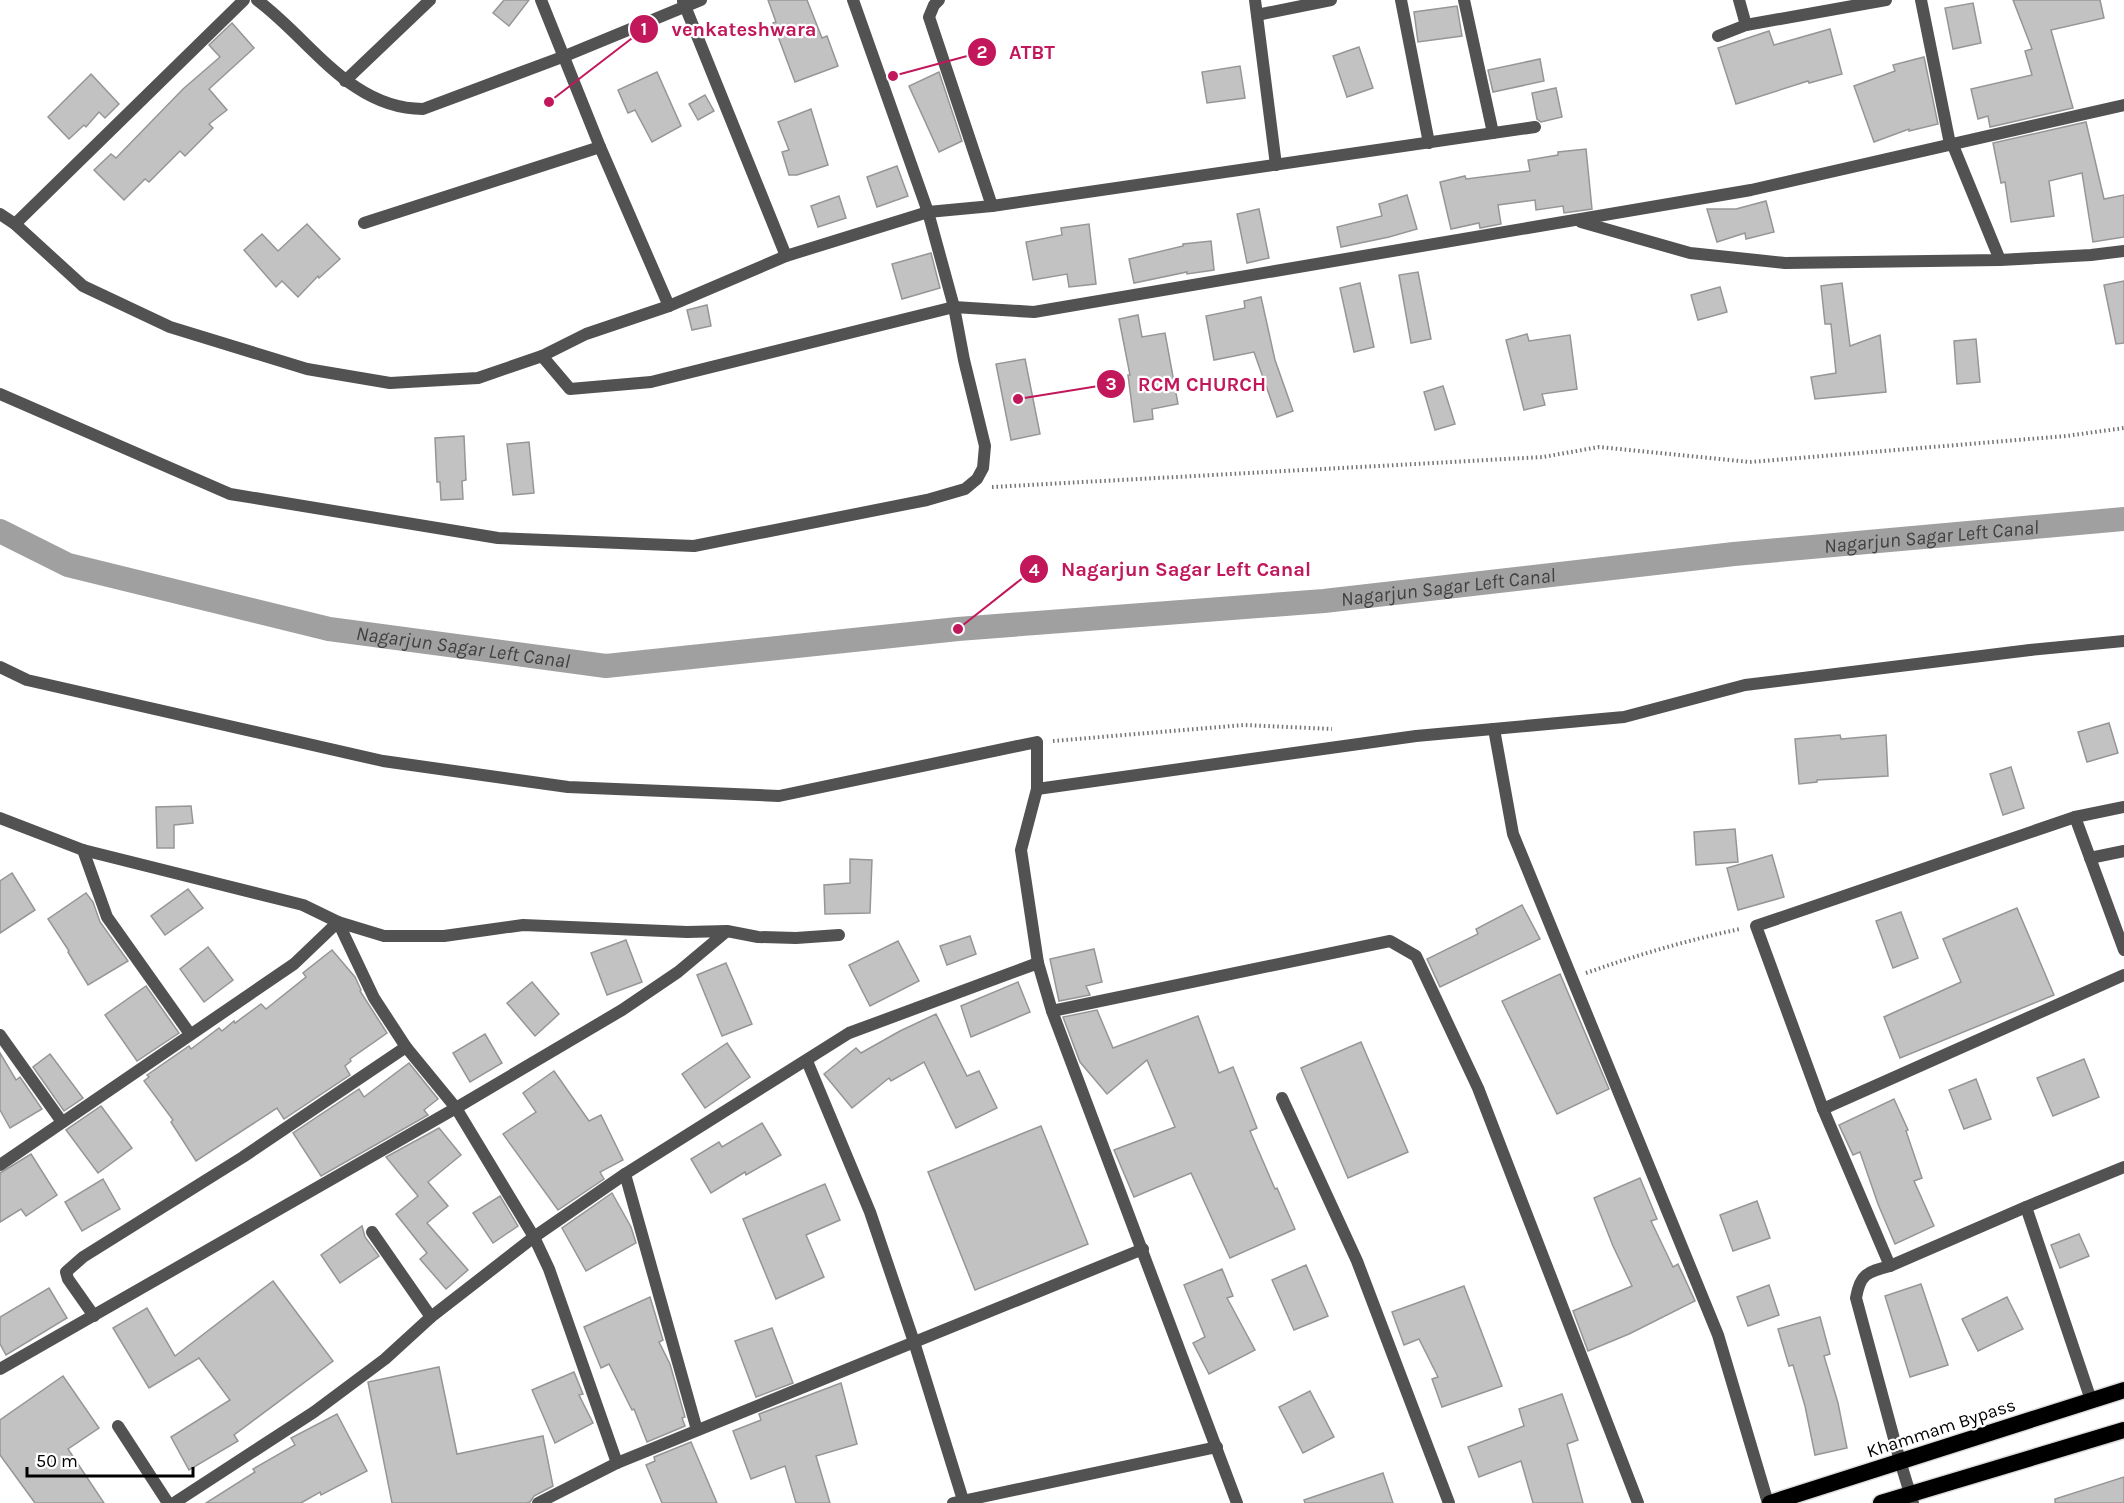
<svg xmlns="http://www.w3.org/2000/svg" width="2124" height="1503" font-family="Karla,sans-serif">
<style>
.lines{fill:none;stroke-linecap:round;stroke-linejoin:round}
.canal{stroke:#a0a0a0;stroke-width:24}
.building{fill:#c2c2c2;stroke:#969696;stroke-width:1.5}
.trunk-casing{stroke:#dbdbdb;stroke-width:19}
.path{stroke:#747474;stroke-width:4;stroke-dasharray:1.5 3;stroke-linecap:butt}
.minor{stroke:#525252;stroke-width:12}
.trunk{stroke:#000;stroke-width:16}
.labels{text-anchor:middle;dominant-baseline:central;stroke-width:4.5;stroke-linejoin:round;paint-order:stroke}
.street-label{font-size:18px;fill:#000;stroke:#fff}
.water-label{font-size:20px;font-style:italic;fill:#414141;stroke:#fff}
.leader{fill:none;stroke:#c2185b;stroke-width:2}
.callout-dot{fill:#c2185b;stroke:#fff;stroke-width:2}
.mark-label{font-size:18px;text-anchor:middle;font-weight:bold;fill:#fff}
.callout-label{font-size:20px;text-anchor:middle;font-weight:bold;fill:#c2185b;stroke:#fff;stroke-width:4.5;stroke-linejoin:round;paint-order:stroke}
</style>
<rect width="100%" height="100%" fill="#fff"/>
<g class="lines">
<path class="canal" id="s1" d="M 0,531 L 68,565 L 329,629 L 606,666 L 958,629 L 1324,601 L 1734,554 L 2124,519"/>
</g>
<g class="building">
<path d="M 504,0 L 529,0 L 509,26 L 493,13 Z"/>
<path d="M 768,0 L 807,0 L 822,38 L 827,36 L 838,66 L 795,82 L 773,23 L 776,22 Z"/>
<path d="M 2013,0 L 2100,0 L 2104,18 L 2051,30 L 2073,108 L 1990,127 L 1988,116 L 1978,119 L 1971,89 L 2032,75 L 2025,51 L 2032,49 Z"/>
<path d="M 1973,3 L 1981,43 L 1953,49 L 1945,8 Z"/>
<path d="M 1457,6 L 1462,36 L 1418,42 L 1414,12 Z"/>
<path d="M 232,23 L 254,48 L 209,89 L 227,110 L 209,124 L 213,128 L 185,156 L 180,151 L 149,182 L 145,179 L 124,200 L 94,170 L 111,154 L 116,158 L 183,89 L 220,57 L 209,45 Z"/>
<path d="M 1830,29 L 1842,74 L 1809,83 L 1808,81 L 1736,104 L 1718,48 L 1769,31 L 1774,45 Z"/>
<path d="M 1359,47 L 1373,88 L 1347,97 L 1333,56 Z"/>
<path d="M 1924,57 L 1938,124 L 1909,131 L 1909,129 L 1874,142 L 1854,86 L 1895,71 L 1893,65 Z"/>
<path d="M 1540,59 L 1544,81 L 1493,92 L 1488,70 Z"/>
<path d="M 1240,66 L 1245,98 L 1207,103 L 1202,72 Z"/>
<path d="M 657,72 L 681,126 L 652,142 L 635,110 L 628,113 L 618,90 Z"/>
<path d="M 939,72 L 962,141 L 939,152 L 909,86 Z"/>
<path d="M 91,74 L 119,104 L 105,118 L 99,112 L 86,127 L 84,125 L 69,139 L 48,117 Z"/>
<path d="M 1556,88 L 1562,117 L 1541,122 L 1537,119 L 1532,93 Z"/>
<path d="M 705,95 L 714,111 L 698,120 L 689,104 Z"/>
<path d="M 811,109 L 828,165 L 797,175 L 789,175 L 782,152 L 789,150 L 778,122 Z"/>
<path d="M 2086,122 L 2104,199 L 2124,195 L 2124,237 L 2093,242 L 2082,173 L 2049,181 L 2054,216 L 2011,222 L 2005,182 L 2001,183 L 1993,143 Z"/>
<path d="M 1586,149 L 1592,209 L 1564,213 L 1563,206 L 1536,210 L 1535,200 L 1498,205 L 1501,224 L 1480,228 L 1479,223 L 1451,229 L 1440,182 L 1465,176 L 1466,179 L 1530,171 L 1528,160 L 1558,155 L 1558,152 Z"/>
<path d="M 897,166 L 908,196 L 877,207 L 867,177 Z"/>
<path d="M 1407,195 L 1417,229 L 1389,237 L 1341,247 L 1337,227 L 1382,216 L 1379,204 Z"/>
<path d="M 839,196 L 846,218 L 818,227 L 811,206 Z"/>
<path d="M 1766,201 L 1774,232 L 1746,239 L 1745,233 L 1717,242 L 1707,209 L 1736,209 Z"/>
<path d="M 1259,209 L 1269,258 L 1247,263 L 1237,214 Z"/>
<path d="M 307,224 L 340,259 L 319,278 L 318,276 L 298,297 L 282,281 L 276,287 L 244,250 L 262,234 L 278,251 Z"/>
<path d="M 1089,224 L 1096,284 L 1069,287 L 1067,274 L 1033,280 L 1026,242 L 1062,235 L 1061,228 Z"/>
<path d="M 1211,241 L 1214,270 L 1187,274 L 1187,272 L 1134,283 L 1129,259 L 1183,246 L 1183,244 Z"/>
<path d="M 931,253 L 940,288 L 902,299 L 892,264 Z"/>
<path d="M 1418,272 L 1431,339 L 1411,343 L 1399,275 Z"/>
<path d="M 2124,281 L 2124,343 L 2116,344 L 2104,285 Z"/>
<path d="M 1360,283 L 1374,347 L 1354,352 L 1340,288 Z"/>
<path d="M 1842,283 L 1850,346 L 1880,335 L 1886,392 L 1815,399 L 1811,377 L 1836,373 L 1831,324 L 1825,324 L 1821,286 Z"/>
<path d="M 1720,287 L 1727,312 L 1698,320 L 1691,295 Z"/>
<path d="M 1261,297 L 1275,360 L 1293,411 L 1277,417 L 1254,352 L 1214,360 L 1206,316 L 1245,308 L 1244,301 Z"/>
<path d="M 707,305 L 711,326 L 692,330 L 687,310 Z"/>
<path d="M 1138,315 L 1142,337 L 1165,333 L 1178,404 L 1152,409 L 1153,419 L 1134,422 L 1128,375 L 1130,375 L 1119,319 Z"/>
<path d="M 1527,334 L 1529,341 L 1570,335 L 1577,389 L 1542,394 L 1545,405 L 1524,410 L 1506,340 Z"/>
<path d="M 1976,339 L 1980,382 L 1957,384 L 1954,341 Z"/>
<path d="M 1025,359 L 1040,434 L 1011,440 L 996,364 Z"/>
<path d="M 1443,386 L 1455,424 L 1435,430 L 1424,392 Z"/>
<path d="M 464,436 L 466,480 L 462,481 L 463,499 L 441,500 L 440,482 L 437,482 L 435,438 Z"/>
<path d="M 529,442 L 534,493 L 513,495 L 507,444 Z"/>
<path d="M 2109,723 L 2118,753 L 2087,762 L 2078,732 Z"/>
<path d="M 1840,735 L 1841,739 L 1886,735 L 1888,776 L 1817,780 L 1817,782 L 1799,784 L 1795,739 Z"/>
<path d="M 2011,767 L 2024,808 L 2003,815 L 1990,774 Z"/>
<path d="M 191,806 L 193,823 L 174,825 L 174,848 L 157,848 L 156,807 Z"/>
<path d="M 1735,829 L 1738,862 L 1696,865 L 1694,832 Z"/>
<path d="M 1772,855 L 1784,897 L 1738,910 L 1727,868 Z"/>
<path d="M 850,859 L 872,860 L 870,913 L 825,914 L 824,885 L 850,883 Z"/>
<path d="M 12,873 L 35,910 L 0,933 L 0,881 Z"/>
<path d="M 188,889 L 203,908 L 165,935 L 151,916 Z"/>
<path d="M 86,893 L 93,902 L 100,922 L 128,961 L 88,985 L 68,952 L 69,951 L 48,919 Z"/>
<path d="M 1522,905 L 1540,939 L 1440,987 L 1427,959 L 1478,934 L 1476,929 Z"/>
<path d="M 2017,908 L 2054,995 L 1900,1058 L 1884,1017 L 1961,982 L 1943,939 Z"/>
<path d="M 1901,912 L 1918,958 L 1893,968 L 1876,921 Z"/>
<path d="M 970,936 L 976,954 L 947,965 L 940,946 Z"/>
<path d="M 626,940 L 642,982 L 607,995 L 591,953 Z"/>
<path d="M 898,941 L 919,981 L 870,1006 L 849,965 Z"/>
<path d="M 208,947 L 233,980 L 204,1002 L 180,969 Z"/>
<path d="M 1094,949 L 1102,982 L 1086,986 L 1090,995 L 1059,1001 L 1050,959 Z"/>
<path d="M 332,950 L 355,977 L 361,990 L 360,991 L 387,1033 L 350,1059 L 351,1061 L 345,1066 L 350,1075 L 284,1119 L 277,1108 L 196,1161 L 171,1122 L 173,1120 L 144,1081 L 149,1077 L 147,1075 L 189,1046 L 191,1049 L 219,1028 L 222,1031 L 234,1021 L 235,1023 L 261,1004 L 266,1009 L 306,977 L 303,973 Z"/>
<path d="M 726,963 L 752,1024 L 722,1036 L 697,975 Z"/>
<path d="M 1560,974 L 1609,1089 L 1557,1114 L 1502,1001 Z"/>
<path d="M 532,982 L 559,1014 L 535,1036 L 507,1003 Z"/>
<path d="M 1018,982 L 1030,1012 L 971,1037 L 961,1006 Z"/>
<path d="M 146,986 L 179,1033 L 137,1061 L 105,1015 Z"/>
<path d="M 1097,1010 L 1113,1048 L 1198,1016 L 1219,1073 L 1233,1067 L 1257,1128 L 1250,1131 L 1275,1189 L 1277,1188 L 1295,1229 L 1230,1258 L 1191,1173 L 1134,1197 L 1114,1150 L 1175,1127 L 1147,1060 L 1107,1094 L 1080,1062 L 1063,1017 Z"/>
<path d="M 936,1014 L 967,1076 L 979,1071 L 997,1108 L 956,1128 L 924,1062 L 891,1081 L 889,1078 L 852,1108 L 824,1074 L 856,1048 L 861,1053 L 900,1031 Z"/>
<path d="M 485,1034 L 502,1063 L 470,1082 L 453,1053 Z"/>
<path d="M 1361,1042 L 1408,1152 L 1348,1178 L 1301,1068 Z"/>
<path d="M 727,1043 L 750,1077 L 705,1108 L 682,1074 Z"/>
<path d="M 0,1053 L 16,1080 L 20,1077 L 42,1109 L 10,1128 L 0,1110 Z"/>
<path d="M 50,1054 L 83,1098 L 64,1111 L 33,1067 Z"/>
<path d="M 2084,1059 L 2099,1097 L 2053,1116 L 2037,1078 Z"/>
<path d="M 409,1063 L 438,1099 L 424,1110 L 428,1115 L 321,1176 L 293,1133 L 359,1089 L 364,1097 Z"/>
<path d="M 554,1071 L 589,1121 L 601,1115 L 623,1160 L 600,1172 L 604,1179 L 558,1210 L 503,1134 L 536,1112 L 523,1093 Z"/>
<path d="M 1976,1079 L 1991,1119 L 1964,1129 L 1949,1090 Z"/>
<path d="M 1894,1099 L 1908,1130 L 1906,1131 L 1922,1178 L 1914,1181 L 1934,1226 L 1895,1244 L 1878,1204 L 1860,1152 L 1853,1155 L 1839,1125 Z"/>
<path d="M 101,1106 L 132,1148 L 98,1173 L 66,1130 Z"/>
<path d="M 762,1123 L 781,1155 L 746,1175 L 745,1172 L 711,1193 L 691,1159 L 719,1142 L 722,1147 Z"/>
<path d="M 1041,1126 L 1088,1244 L 975,1290 L 928,1172 Z"/>
<path d="M 439,1128 L 461,1155 L 428,1182 L 448,1206 L 427,1223 L 468,1270 L 446,1289 L 420,1259 L 427,1253 L 396,1214 L 418,1196 L 386,1157 Z"/>
<path d="M 31,1154 L 57,1195 L 26,1216 L 21,1209 L 0,1222 L 0,1173 Z"/>
<path d="M 1640,1178 L 1657,1219 L 1651,1221 L 1673,1267 L 1678,1264 L 1695,1301 L 1629,1334 L 1588,1351 L 1573,1311 L 1632,1286 L 1613,1246 L 1594,1198 Z"/>
<path d="M 103,1179 L 120,1209 L 82,1231 L 65,1202 Z"/>
<path d="M 825,1184 L 840,1220 L 806,1235 L 824,1277 L 776,1299 L 743,1219 Z"/>
<path d="M 612,1193 L 631,1227 L 636,1243 L 586,1271 L 562,1228 Z"/>
<path d="M 500,1196 L 518,1226 L 493,1243 L 473,1213 Z"/>
<path d="M 1757,1201 L 1770,1238 L 1733,1251 L 1720,1215 Z"/>
<path d="M 362,1226 L 365,1237 L 379,1256 L 340,1283 L 321,1255 Z"/>
<path d="M 2079,1234 L 2089,1256 L 2060,1268 L 2051,1245 Z"/>
<path d="M 1306,1265 L 1328,1316 L 1294,1330 L 1272,1280 Z"/>
<path d="M 1222,1269 L 1233,1296 L 1227,1298 L 1255,1350 L 1209,1374 L 1193,1343 L 1205,1337 L 1184,1285 Z"/>
<path d="M 273,1281 L 333,1361 L 234,1435 L 238,1441 L 189,1470 L 171,1437 L 230,1400 L 199,1358 L 149,1388 L 113,1328 L 147,1308 L 175,1356 Z"/>
<path d="M 1921,1284 L 1948,1365 L 1910,1377 L 1885,1296 Z"/>
<path d="M 1769,1285 L 1779,1315 L 1748,1326 L 1737,1297 Z"/>
<path d="M 1464,1286 L 1502,1386 L 1442,1407 L 1432,1379 L 1438,1377 L 1419,1339 L 1404,1345 L 1392,1312 Z"/>
<path d="M 49,1288 L 67,1318 L 6,1355 L 0,1344 L 0,1317 Z"/>
<path d="M 650,1297 L 663,1340 L 659,1342 L 670,1364 L 685,1417 L 682,1418 L 685,1426 L 647,1442 L 634,1409 L 632,1410 L 609,1364 L 601,1368 L 584,1327 Z"/>
<path d="M 2007,1297 L 2023,1329 L 1978,1351 L 1962,1319 Z"/>
<path d="M 1820,1317 L 1830,1354 L 1824,1356 L 1838,1403 L 1847,1448 L 1815,1455 L 1805,1406 L 1793,1365 L 1789,1366 L 1778,1329 Z"/>
<path d="M 772,1328 L 793,1383 L 756,1397 L 735,1341 Z"/>
<path d="M 439,1367 L 457,1454 L 543,1436 L 553,1486 L 534,1496 L 530,1502 L 526,1503 L 392,1503 L 368,1382 Z"/>
<path d="M 574,1372 L 583,1394 L 579,1395 L 593,1423 L 555,1443 L 532,1390 Z"/>
<path d="M 63,1376 L 99,1428 L 68,1449 L 104,1503 L 35,1503 L 0,1455 L 0,1420 Z"/>
<path d="M 841,1383 L 857,1444 L 816,1456 L 830,1503 L 796,1503 L 785,1466 L 751,1479 L 733,1431 L 761,1420 L 759,1414 Z"/>
<path d="M 1310,1391 L 1334,1437 L 1303,1453 L 1279,1407 Z"/>
<path d="M 1562,1394 L 1578,1440 L 1567,1444 L 1583,1503 L 1533,1503 L 1521,1461 L 1479,1477 L 1468,1447 L 1524,1426 L 1519,1409 Z"/>
<path d="M 337,1414 L 367,1471 L 321,1495 L 320,1492 L 301,1503 L 206,1503 L 255,1472 L 253,1469 L 295,1445 L 291,1438 Z"/>
<path d="M 691,1442 L 717,1503 L 662,1503 L 646,1465 L 655,1461 L 654,1457 Z"/>
<path d="M 1383,1473 L 1393,1503 L 1305,1503 L 1304,1500 Z"/>
<path d="M 2124,1477 L 2124,1503 L 2055,1503 L 2055,1499 Z"/>
</g>
<g class="lines">
<defs>
<g id="trunk">
<path d="M 1770,1503 L 2124,1390"/>
<path d="M 1881,1503 L 2124,1430"/>
</g>
</defs>
<use href="#trunk" class="trunk-casing"/>
<g class="path">
<path d="M 992,487 L 1543,457 L 1599,447 L 1750,462 L 2066,436 L 2124,428"/>
<path d="M 1053,741 L 1244,725 L 1332,729"/>
<path d="M 1586,973 C 1637,955 1688,940 1740,929"/>
</g>
<g class="minor">
<path d="M 257,0 C 310,39 350,109 423,109 L 565,56 L 701,0"/>
<path d="M 541,0 L 600,147 L 669,306"/>
<path d="M 939,0 L 934,5 L 929,17 L 992,206"/>
<path d="M 1255,0 L 1276,165"/>
<path d="M 1401,0 L 1429,143"/>
<path d="M 1464,0 L 1493,133"/>
<path d="M 1739,0 L 1746,25"/>
<path d="M 1921,0 L 1950,144"/>
<path d="M 683,1 L 786,256"/>
<path d="M 1257,15 L 1331,0"/>
<path d="M 1718,36 L 1746,25 L 1886,0"/>
<path d="M 345,81 L 430,0"/>
<path d="M 1952,143 L 2000,260"/>
<path d="M 0,214 L 15,224 L 83,286 L 170,327 L 307,369 L 390,383 L 478,378 L 542,356 L 570,389 L 651,382 L 954,307 L 1034,312 L 1751,190 L 2124,105"/>
<path d="M 1581,222 L 1690,253 L 1785,263 L 2000,260 L 2091,255 L 2124,251"/>
<path d="M 364,223 L 600,147"/>
<path d="M 15,224 L 244,0"/>
<path d="M 542,356 L 586,334 L 669,306 L 786,256 L 928,212 L 992,206 L 1535,127"/>
<path d="M 0,394 L 230,494 L 498,538 L 694,546 L 927,500 L 965,489 L 977,479 L 983,468 L 985,446 L 964,360 L 954,307 L 928,212 L 853,0"/>
<path d="M 0,667 L 27,680 L 383,761 L 568,787 L 779,796 L 1037,742 L 1037,789 L 1416,736 L 1624,717 L 1745,685 L 2030,650 L 2124,641"/>
<path d="M 1494,729 L 1513,834 L 1718,1335 L 1768,1503"/>
<path d="M 1037,789 L 1021,850 L 1038,963 L 1052,1011 L 1237,1503"/>
<path d="M 2124,807 L 2075,817 L 2124,950"/>
<path d="M 0,818 L 83,850 L 303,905 L 338,922 L 294,964 L 0,1165"/>
<path d="M 83,850 L 107,917 L 190,1034"/>
<path d="M 2090,858 L 2124,851"/>
<path d="M 727,931 L 678,972 L 622,1010 L 456,1108 L 406,1047 L 374,998 L 338,922 L 384,936 L 444,936 L 523,925 L 687,932 L 727,931 L 758,937 L 796,938 L 839,935"/>
<path d="M 1052,1011 L 1390,941 L 1416,956 L 1478,1088 L 1638,1503"/>
<path d="M 0,1035 L 62,1122"/>
<path d="M 807,1061 L 870,1212 L 914,1342 L 963,1500"/>
<path d="M 1282,1098 L 1357,1261 L 1449,1503"/>
<path d="M 1823,1109 L 2124,975"/>
<path d="M 372,1232 L 431,1317"/>
<path d="M 1890,1266 L 2026,1207"/>
<path d="M 94,1316 L 68,1279 L 66,1272 L 83,1257 L 243,1157 L 406,1047"/>
<path d="M 0,1369 L 456,1108 L 534,1237 L 549,1269 L 617,1463"/>
<path d="M 2091,1400 L 2026,1207 L 2124,1167"/>
<path d="M 118,1426 L 168,1503"/>
<path d="M 697,1430 L 625,1174 L 849,1033 L 1038,963"/>
<path d="M 174,1503 L 314,1412 L 385,1359 L 431,1317 L 534,1237 L 625,1174"/>
<path d="M 538,1503 L 617,1463 L 1143,1249"/>
<path d="M 953,1503 L 1217,1447"/>
<path d="M 1913,1503 L 1900,1461 L 1856,1298 C 1860,1274 1867,1272 1890,1266 L 1823,1109 L 1756,926 L 2075,817"/>
</g>
<use href="#trunk" class="trunk"/>
</g>
<g class="labels">
<g class="street-label">
<text transform="translate(1941 1428) rotate(-18)">Khammam Bypass</text>
</g>
<g class="water-label">
<text stroke="none"><textPath href="#s1" startOffset="1956">Nagarjun Sagar Left Canal</textPath></text>
<text stroke="none"><textPath href="#s1" startOffset="1470">Nagarjun Sagar Left Canal</textPath></text>
<text stroke="none"><textPath href="#s1" startOffset="480">Nagarjun Sagar Left Canal</textPath></text>
</g>
</g>
<path class="leader" d="M549 102L644 29M893 76L982 52M1018 399L1111 384M958 629L1034 569"/>
<g class="callout-dot">
<circle cx="549" cy="102" r="6"/>
<circle cx="893" cy="76" r="6"/>
<circle cx="1018" cy="399" r="6"/>
<circle cx="958" cy="629" r="6"/>
<circle cx="644" cy="29" r="15"/>
<circle cx="982" cy="52" r="15"/>
<circle cx="1111" cy="384" r="15"/>
<circle cx="1034" cy="569" r="15"/>
</g>
<g class="mark-label">
<text x="644" y="35">1</text>
<text x="982" y="58">2</text>
<text x="1111" y="390">3</text>
<text x="1034" y="576">4</text>
</g>
<g class="callout-label">
<text x="744" y="36">venkateshwara</text>
<text x="1032" y="59">ATBT</text>
<text x="1202" y="391">RCM CHURCH</text>
<text x="1186" y="576">Nagarjun Sagar Left Canal</text>
</g>
<path d="M27 1467v9h166v-9" fill="none" stroke="#000000" stroke-width="3"/>
<text x="36" y="1467" font-size="18" fill="#000000" stroke="#ffffff" stroke-width="4.5" paint-order="stroke">50 m</text>
</svg>
